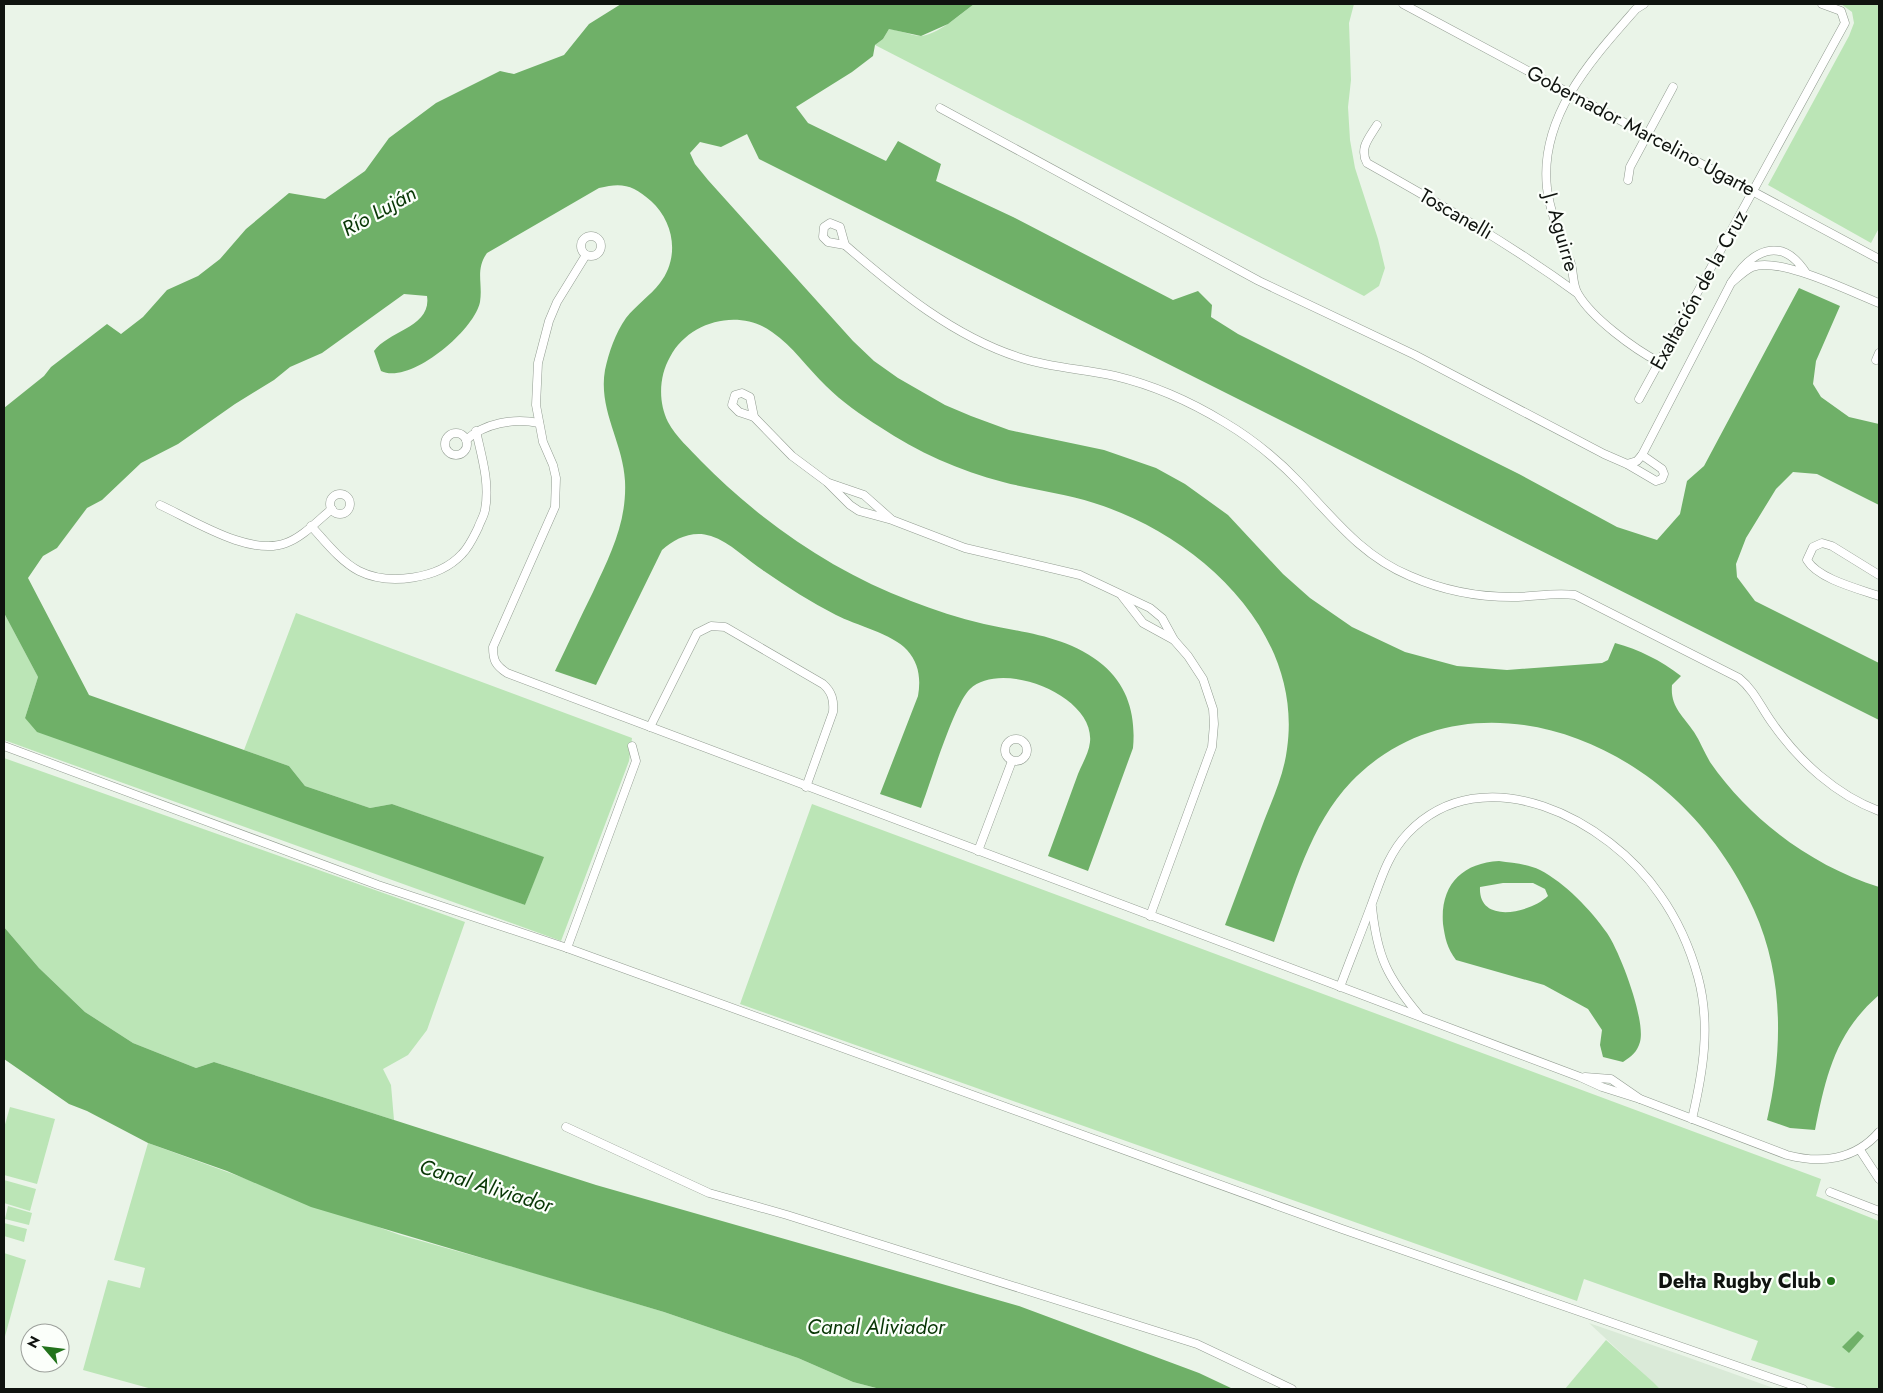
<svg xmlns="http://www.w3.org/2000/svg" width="1883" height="1393" font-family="Jost,sans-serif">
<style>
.built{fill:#daead8}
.green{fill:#bbe5b6}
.water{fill:#6fb068;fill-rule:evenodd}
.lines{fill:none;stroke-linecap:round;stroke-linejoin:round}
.street-casing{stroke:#929c91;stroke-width:9}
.street{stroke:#fff;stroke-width:8}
.poi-dot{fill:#22731b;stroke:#fbfffa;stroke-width:2}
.labels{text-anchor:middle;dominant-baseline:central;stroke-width:4.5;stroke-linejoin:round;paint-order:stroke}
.street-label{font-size:20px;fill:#0f130f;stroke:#fbfffa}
.poi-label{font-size:20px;font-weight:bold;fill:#0f130f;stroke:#fbfffa;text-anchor:end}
.water-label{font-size:21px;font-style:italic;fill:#083605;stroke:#fbfffa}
</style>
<rect width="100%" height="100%" fill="#eaf4e8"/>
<path class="built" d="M 1589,1323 L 1684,1356 L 1776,1389 L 1660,1389 Z"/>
<g class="green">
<path d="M 974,4 L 1354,4 L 1349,23 L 1351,80 L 1348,107 L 1350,140 L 1355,168 L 1378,239 L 1385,268 L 1379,286 L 1364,296 L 875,45 L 883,39 L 889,29 C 899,30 910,35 920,36 C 936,36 962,13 974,4 Z"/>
<path d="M 1841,4 L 1879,4 L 1879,228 L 1871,243 L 1768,185 L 1849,36 L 1854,23 L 1852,12 Z"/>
<path d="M 4,613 L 38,677 L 25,718 L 525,905 L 543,857 L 392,804 L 370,808 L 305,786 L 289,766 L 244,750 L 296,613 L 632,738 L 629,761 L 561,941 L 4,740 Z"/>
<path d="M 4,758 L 465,922 L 427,1030 L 408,1055 L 383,1069 L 391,1085 L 394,1120 L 214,1062 L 196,1068 L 133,1043 L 85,1012 L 39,968 L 4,927 Z"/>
<path d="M 812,804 L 1821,1179 L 1816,1196 L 1879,1221 L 1879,1389 L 1839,1389 L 1751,1360 L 1758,1341 L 1584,1279 L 1577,1301 L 740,1004 Z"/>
<path d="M 10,1107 L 55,1119 L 37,1184 L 4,1175 L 4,1128 Z"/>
<path d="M 148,1143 L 400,1235 L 528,1271 L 664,1312 L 798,1358 L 853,1382 L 880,1389 L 152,1389 L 83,1370 L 108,1280 L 140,1288 L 145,1268 L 114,1260 Z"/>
<path d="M 4,1180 L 36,1189 L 30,1211 L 4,1203 Z"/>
<path d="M 8,1206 L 32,1213 L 29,1225 L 5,1219 Z"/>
<path d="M 4,1223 L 27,1229 L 24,1242 L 4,1236 Z"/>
<path d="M 4,1253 L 26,1260 L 4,1340 Z"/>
<path d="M 1606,1340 L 1653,1382 L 1660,1389 L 1565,1389 Z"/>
</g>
<g class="water">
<path d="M 621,4 L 974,4 L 948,24 L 921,36 L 889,29 L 883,39 L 875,45 L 873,56 L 852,72 L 796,107 L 808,123 L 886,161 L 898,141 L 941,164 L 936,181 L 1013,217 L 1173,300 L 1198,291 L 1212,305 L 1211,317 L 1238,334 L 1519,474 L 1617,527 L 1657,540 L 1680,514 L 1687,481 L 1704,466 L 1799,288 L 1840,306 L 1816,361 L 1813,384 L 1821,397 L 1849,417 L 1879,424 L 1879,505 L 1817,474 L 1793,472 L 1776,489 L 1746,538 L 1736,564 L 1737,577 L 1755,601 L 1879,663 L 1879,720 L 759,159 L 747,134 L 721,147 L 700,142 L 690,153 L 695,164 L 708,180 L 853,341 L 874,361 L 898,378 L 945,405 L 971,416 L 1009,430 L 1104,450 L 1156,468 L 1185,484 L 1228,515 L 1283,574 L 1310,598 L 1352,627 L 1405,652 L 1457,666 L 1507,670 L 1602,663 L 1608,660 L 1615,643 C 1640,650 1660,660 1681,676 L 1672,685 C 1670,707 1683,715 1694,732 C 1700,741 1704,752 1710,762 C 1750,820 1812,866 1879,887 L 1879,995 C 1835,1033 1826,1076 1815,1130 L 1790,1128 L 1767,1120 C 1783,1051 1784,976 1754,910 C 1736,870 1709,831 1677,801 C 1588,717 1444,686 1351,782 C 1310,825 1294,887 1274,942 L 1225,925 C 1238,890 1251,856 1264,821 C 1273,798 1284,774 1287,749 C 1304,631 1197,535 1094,503 C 1064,493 1033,490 1003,482 C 960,471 917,452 880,427 C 861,415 842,402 826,386 C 808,369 793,346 772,332 C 739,308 689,321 670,357 C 659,376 658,402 668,422 C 676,437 690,449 701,461 C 760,521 832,571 911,601 C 934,610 959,618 984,624 C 1025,633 1068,636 1103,665 C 1128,686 1136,716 1133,748 L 1088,871 L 1048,856 C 1058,829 1068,801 1078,774 C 1082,764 1089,753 1090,742 C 1095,695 1001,659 970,689 C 954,704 930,784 921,808 L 880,794 L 918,696 C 921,679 919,663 907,650 C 893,634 855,625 836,615 C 811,602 787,587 764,571 C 747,560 730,542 711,536 C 693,530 675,538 662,550 L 596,685 L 555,671 C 568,644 580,618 593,592 C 610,555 627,523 625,481 C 623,442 598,410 605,370 C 609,352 615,334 626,318 C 636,305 650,296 660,283 C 680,257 674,222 651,201 C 633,185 622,182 599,188 L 487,253 C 475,270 483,283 480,302 C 474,331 410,385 381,371 L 374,351 C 388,331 432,327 427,296 L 404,294 L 322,353 L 290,367 L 274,380 L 235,404 L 178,444 L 141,463 L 102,500 L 87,508 L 57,548 L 43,556 L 28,578 L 89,695 L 289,766 L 305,786 L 370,808 L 392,804 L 544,857 L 525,905 L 37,732 L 25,718 L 38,677 L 4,613 L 4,408 L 44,376 L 51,367 L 107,324 L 121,334 L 143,317 L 167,290 L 198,276 L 220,259 L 246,229 L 289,193 L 325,199 L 365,171 L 389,138 L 436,103 L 500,71 L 514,74 L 564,55 L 589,24 Z"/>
<path d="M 1499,861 C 1513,863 1528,864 1540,870 C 1565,883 1591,910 1607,933 C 1620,952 1646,1020 1640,1042 C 1637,1052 1632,1056 1623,1062 L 1603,1057 L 1600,1045 L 1602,1030 L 1588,1009 L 1544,985 L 1456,960 C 1447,948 1445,938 1443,924 C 1440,885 1462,863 1499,861 ZM 1503,883 L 1533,883 L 1545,889 L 1548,896 C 1530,913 1478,925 1480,887 Z"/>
<path d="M 4,927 L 39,968 L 85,1012 L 133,1043 L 196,1068 L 214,1062 L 596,1185 L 1019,1306 L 1199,1373 L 1233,1389 L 880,1389 L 853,1382 L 798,1358 L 664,1312 L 311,1207 L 227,1171 L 148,1143 L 87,1111 L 69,1104 L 4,1059 Z"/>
<path d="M 1858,1331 L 1864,1336 L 1849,1353 L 1842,1347 Z"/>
</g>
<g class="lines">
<defs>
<g id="street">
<path d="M 1403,4 L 1879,259"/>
<path d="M 1644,4 L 1636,9 C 1592,59 1539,116 1547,188 C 1550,213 1561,238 1570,261 C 1574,271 1572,285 1578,294 C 1592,318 1634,349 1659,362"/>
<path d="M 940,108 L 1259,281 L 1415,355 L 1604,454 L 1627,464 L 1656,481 L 1662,479 L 1664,474 L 1662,469 L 1642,455"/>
<path d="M 1377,125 C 1369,138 1359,148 1367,163 C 1440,204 1510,244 1577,293"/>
<path d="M 1628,180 L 1630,167 L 1673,87"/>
<path d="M 830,223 L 840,227 L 845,245 L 828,242 L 823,237 L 824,227 Z"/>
<circle cx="591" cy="246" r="10"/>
<path d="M 845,245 C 897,290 954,337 1021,358 C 1052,368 1084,369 1115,376 C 1153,385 1191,402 1224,422 C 1251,438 1277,459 1299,482 C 1334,519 1362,556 1410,576 C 1442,590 1477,597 1512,597 C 1534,597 1554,592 1575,595 L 1739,678 C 1755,691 1761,708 1773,724 C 1799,761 1836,795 1879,811"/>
<path d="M 586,255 L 557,302 L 549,321 L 538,363 L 536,405 L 543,442 L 553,465 L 556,478 L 555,507 L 493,647 C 493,660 495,665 507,673 L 1580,1077 L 1602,1087 L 1640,1099"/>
<path d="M 1806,273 C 1781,234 1751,251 1731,283 C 1737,278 1745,270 1752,267 C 1779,256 1851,292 1879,303"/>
<path d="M 1876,360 L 1879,353"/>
<path d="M 742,393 L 750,397 L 754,417 L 739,412 L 732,405 L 735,395 Z"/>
<path d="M 1639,399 L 1845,23 L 1841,11 L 1822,4"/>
<path d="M 754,417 L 792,456 L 827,482 L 850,505 L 859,511 L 892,520 L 965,548 L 1080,575 L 1150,608 L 1162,618 L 1174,640 L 1188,656 L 1203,679 L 1213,709 L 1214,724 L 1212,747 L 1150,916"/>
<circle cx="456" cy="444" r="11"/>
<path d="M 466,440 C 485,423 513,418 539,423"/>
<path d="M 1627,464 L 1637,461 L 1642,455 L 1731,283"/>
<path d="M 829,483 L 864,495 L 891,519"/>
<circle cx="340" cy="504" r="10"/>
<path d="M 160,505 C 193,520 250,557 286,543 C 303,537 318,520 332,509"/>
<path d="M 311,526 C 325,541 340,561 359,571 C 389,586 439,579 462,554 C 469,547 474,536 478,528 C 480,522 484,516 485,510 C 490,483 482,458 476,431"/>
<path d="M 1879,575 L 1832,546 L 1822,543 L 1813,547 L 1807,560 C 1818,579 1859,589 1879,596"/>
<path d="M 1122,596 L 1143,623 L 1174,640"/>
<path d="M 650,727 L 697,633 L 711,626 L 725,627 L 823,684 C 832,692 834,700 833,712 L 806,787"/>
<circle cx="1016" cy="750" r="11"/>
<path d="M 4,746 L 378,885 L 567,948 L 1342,1229 L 1803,1389"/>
<path d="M 978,851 L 1012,761"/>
<path d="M 1372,907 C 1377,956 1387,977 1419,1015"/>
<path d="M 567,948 L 636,761 L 632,746"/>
<path d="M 1340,987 C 1350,960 1361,933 1371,906 C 1381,879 1388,854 1408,833 C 1484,754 1609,820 1660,895 C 1677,919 1690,948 1698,977 C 1711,1025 1703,1072 1692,1119"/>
<path d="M 1585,1077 L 1611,1079 L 1640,1099 L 1787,1155 C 1821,1164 1855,1160 1879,1132"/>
<path d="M 566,1127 L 709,1193 L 787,1215 L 1197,1344 L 1292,1389"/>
<path d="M 1860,1150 L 1879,1179"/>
<path d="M 1830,1192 L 1879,1211"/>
</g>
</defs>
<use href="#street" class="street-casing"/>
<use href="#street" class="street"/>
</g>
<circle class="poi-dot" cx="1831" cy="1281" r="5"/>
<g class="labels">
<g class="street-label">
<text transform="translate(1641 131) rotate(28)">Gobernador Marcelino Ugarte</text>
<text transform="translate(1456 214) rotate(30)">Toscanelli</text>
<text transform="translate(1561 232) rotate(74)">J. Aguirre</text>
<text transform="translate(1699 290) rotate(-61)">Exaltación de la Cruz</text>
</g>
<g class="poi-label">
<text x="1821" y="1281">Delta Rugby Club</text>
</g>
<g class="water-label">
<text transform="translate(379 211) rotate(-29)">Río Luján</text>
<text transform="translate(486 1186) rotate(17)">Canal Aliviador</text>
<text x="876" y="1327">Canal Aliviador</text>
</g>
</g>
<rect width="1883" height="1393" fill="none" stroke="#0f130f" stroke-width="10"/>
<g transform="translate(45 1348) rotate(298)"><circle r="24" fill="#fbfffa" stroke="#9da19c"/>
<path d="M0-4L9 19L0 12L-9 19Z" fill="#22731b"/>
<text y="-8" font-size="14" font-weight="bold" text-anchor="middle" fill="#0f130f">N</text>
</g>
</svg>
